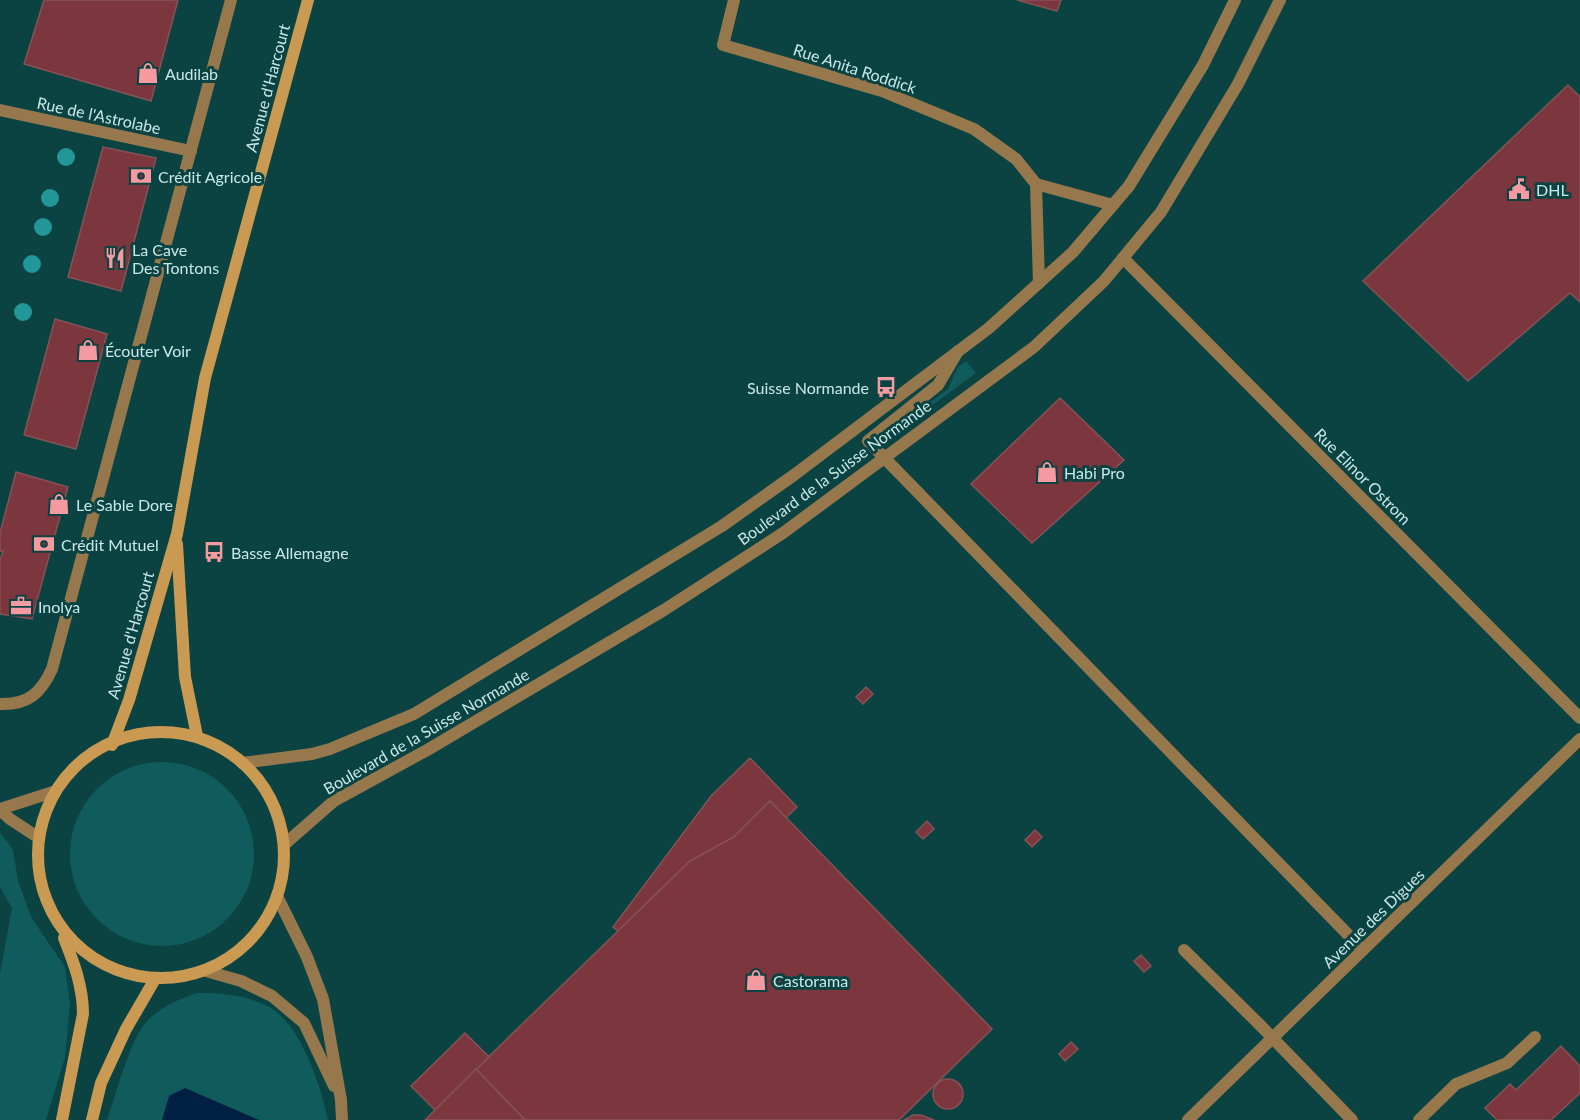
<svg xmlns="http://www.w3.org/2000/svg" width="1580" height="1120" font-family="Lato,sans-serif">
<style>
.green{fill:#105c5c}
.water{fill:#011f43}
.building{fill:#7c363d;stroke:#855356;stroke-width:1.5}
.lines{fill:none;stroke-linecap:round;stroke-linejoin:round}
.service{stroke:#97784d;stroke-width:12}
.minor{stroke:#97784d;stroke-width:12}
.tertiary{stroke:#97784d;stroke-width:12}
.secondary{stroke:#ca9a52;stroke-width:12}
.tree{fill:#239697}
.labels{text-anchor:middle;dominant-baseline:central;stroke-width:6;stroke-linejoin:round;paint-order:stroke}
.street-label{font-size:16px;fill:#c8e8e8;stroke:#0b4343}
.poi-label{font-size:16px;fill:#c8e8e8;stroke:#0b4343;text-anchor:start}
</style>
<rect width="100%" height="100%" fill="#0b4343"/>
<g class="green">
<path d="M 966,361 L 976,373 L 882,442 L 879,441 L 948,389 L 958,367 Z"/>
<circle cx="162" cy="854" r="92"/>
<path d="M 0,832 L 13,850 L 18,881 L 31,917 L 65,967 L 70,1004 L 65,1057 L 46,1120 L 0,1120 L 0,974 L 12,908 L 0,887 Z"/>
<path d="M 197,993 C 222,993 247,995 269,1007 C 301,1024 321,1087 328,1120 L 107,1120 C 117,1093 129,1040 148,1020 C 162,1006 180,999 197,993 Z"/>
</g>
<path class="water" d="M 185,1088 L 259,1120 L 162,1120 L 169,1096 Z"/>
<g class="building">
<path d="M 44,0 L 178,0 L 151,101 L 24,64 Z"/>
<path d="M 1017,0 L 1061,0 L 1057,11 Z"/>
<path d="M 1568,85 L 1580,97 L 1580,302 L 1570,293 L 1468,381 L 1363,281 Z"/>
<path d="M 103,147 L 156,158 L 121,291 L 68,277 Z"/>
<path d="M 55,319 L 107,334 L 76,449 L 24,435 Z"/>
<path d="M 1060,398 L 1124,460 L 1032,543 L 971,484 Z"/>
<path d="M 16,472 L 68,487 L 32,619 L 0,614 L 0,560 L 3,551 L 0,551 L 0,533 Z"/>
<path d="M 866,687 L 873,694 L 863,704 L 856,697 Z"/>
<path d="M 750,758 L 797,807 L 786,818 L 770,801 L 734,837 L 690,861 L 618,931 L 613,927 L 711,796 Z"/>
<path d="M 770,801 L 992,1029 L 899,1120 L 525,1120 L 476,1069 L 690,861 L 734,837 Z"/>
<path d="M 927,821 L 934,829 L 923,839 L 916,832 Z"/>
<path d="M 1035,830 L 1042,837 L 1032,847 L 1025,840 Z"/>
<path d="M 1141,955 L 1151,966 L 1144,972 L 1134,961 Z"/>
<path d="M 465,1033 L 489,1057 L 435,1110 L 411,1086 Z"/>
<path d="M 1071,1042 L 1078,1049 L 1065,1061 L 1059,1054 Z"/>
<path d="M 1561,1046 L 1580,1066 L 1580,1093 L 1551,1120 L 1497,1120 L 1485,1108 L 1510,1084 L 1516,1090 Z"/>
<path d="M 476,1069 L 525,1120 L 425,1120 Z"/>
<circle cx="948" cy="1094" r="15"/>
<path d="M 913,1115 L 921,1115 L 934,1120 L 904,1120 Z"/>
</g>
<g class="lines">
<g class="service">
<path d="M 0,110 L 191,151"/>
<path d="M 0,704 C 28,705 41,693 52,669 L 231,0"/>
<path d="M 1184,950 L 1260,1025 L 1352,1120"/>
<path d="M 1419,1120 L 1456,1084 L 1507,1063 L 1535,1037"/>
</g>
<g class="minor">
<path d="M 734,0 L 723,45 L 882,91 L 974,129 L 1016,159 L 1036,184 L 1113,205"/>
<path d="M 1036,184 L 1039,283"/>
<path d="M 1123,258 L 1580,718"/>
<path d="M 958,351 L 938,385 L 868,441 L 1363,950"/>
<path d="M 277,896 L 307,957 L 323,999 L 341,1100 L 342,1120"/>
<path d="M 206,971 L 241,981 L 272,996 L 304,1023 L 334,1086"/>
<path d="M 1188,1120 L 1580,739"/>
</g>
<g class="tertiary">
<path d="M 242,763 L 312,754 L 330,749 L 414,714 L 722,526 L 794,475 L 989,328 L 1073,252 L 1129,186 L 1203,65 L 1235,0"/>
<path d="M 0,809 L 53,792"/>
<path d="M 0,810 L 10,819 L 39,838"/>
<path d="M 286,843 L 334,801 L 429,749 L 664,610 L 783,533 L 1034,347 L 1104,281 L 1161,212 L 1238,84 L 1280,0"/>
</g>
<g class="secondary">
<path d="M 177,544 L 185,677 L 197,736"/>
<circle cx="161" cy="855" r="123"/>
<path d="M 112,745 L 129,700 L 177,534 L 205,378 L 308,0"/>
<path d="M 62,1120 L 83,1014 C 83,987 74,963 64,938"/>
<path d="M 92,1120 L 101,1083 L 126,1029 L 155,979"/>
</g>
</g>
<g class="tree">
<circle cx="66" cy="157" r="9"/>
<circle cx="50" cy="198" r="9"/>
<circle cx="43" cy="227" r="9"/>
<circle cx="32" cy="264" r="9"/>
<circle cx="23" cy="312" r="9"/>
</g>
<defs>
<symbol id="shop-bare" viewBox="-9 -9 18 18"><path d="M-5-2.5h2.3a2.7 3.5 0 0 1 5.4 0H5L5.5 6h-11ZM-1.5-2.5h3a1.5 2.3 0 0 0-3 0Z" fill="#f49aa0" stroke="#0b4343" stroke-width="2.5" paint-order="stroke"/></symbol>
<symbol id="bank-bare" viewBox="-9 -9 18 18"><path d="M-6-4H6V4H-6ZM0-2.3a2.3 2.3 0 1 0 0 4.6a2.3 2.3 0 1 0 0-4.6Z" fill="#f49aa0" stroke="#0b4343" stroke-width="2.5" paint-order="stroke"/></symbol>
<symbol id="civic-bare" viewBox="-9 -9 18 18"><path d="M-.6-6.5H3V-4.5H.6V-3L4-1V1h2V6H-6V1h2V-1L-.6-3ZM-1.2 2.5V6h2.4V2.5Z" fill="#f49aa0" stroke="#0b4343" stroke-width="2.5" paint-order="stroke"/></symbol>
<symbol id="restaurant-bare" viewBox="-9 -9 18 18"><path d="M-5-6h1v4h1v-4h1v4h1v-4h1v5L-1.5 .5V6h-2V.5L-5-1ZM5-6V6H3V1.5H1.5Q1.5-4 5-6Z" fill="#f49aa0" stroke="#0b4343" stroke-width="2.5" paint-order="stroke"/></symbol>
<symbol id="bus-bare" viewBox="-9 -9 18 18"><path d="M-5-6H5V4H4V6H2V4H-2V6H-4V4H-5ZM-3.5-4V0h7V-4ZM-3.5 1.2v1.5H-2V1.2ZM2 1.2v1.5H3.5V1.2Z" fill="#f49aa0" stroke="#0b4343" stroke-width="2.5" paint-order="stroke"/></symbol>
<symbol id="office-bare" viewBox="-9 -9 18 18"><path d="M-6-3h4V-5.5h4V-3h4V5H-6ZM-1-4.5V-3h2v-1.5ZM-6 0V1H6V0Z" fill="#f49aa0" stroke="#0b4343" stroke-width="2.5" paint-order="stroke"/></symbol>
</defs>
<g fill-rule="evenodd">
<use href="#shop-bare" x="133" y="58" width="30" height="30"/>
<use href="#bank-bare" x="126" y="161" width="30" height="30"/>
<use href="#civic-bare" x="1504" y="174" width="30" height="30"/>
<use href="#restaurant-bare" x="100" y="243" width="30" height="30"/>
<use href="#shop-bare" x="73" y="335" width="30" height="30"/>
<use href="#bus-bare" x="871" y="372" width="30" height="30"/>
<use href="#shop-bare" x="1032" y="457" width="30" height="30"/>
<use href="#shop-bare" x="44" y="489" width="30" height="30"/>
<use href="#bank-bare" x="29" y="529" width="30" height="30"/>
<use href="#bus-bare" x="199" y="537" width="30" height="30"/>
<use href="#office-bare" x="6" y="591" width="30" height="30"/>
<use href="#shop-bare" x="741" y="965" width="30" height="30"/>
</g>
<g class="labels">
<g class="street-label">
<text transform="translate(855 68) rotate(18)">Rue Anita Roddick</text>
<text transform="translate(267 88) rotate(-75)">Avenue d'Harcourt</text>
<text transform="translate(99 115) rotate(12)">Rue de l'Astrolabe</text>
<text transform="translate(834 472) rotate(-36)">Boulevard de la Suisse Normande</text>
<text transform="translate(1363 476) rotate(45)">Rue Elinor Ostrom</text>
<text transform="translate(130 635) rotate(-74)">Avenue d'Harcourt</text>
<text transform="translate(426 731) rotate(-30)">Boulevard de la Suisse Normande</text>
<text transform="translate(1373 918) rotate(-44)">Avenue des Digues</text>
</g>
<g class="poi-label">
<text x="165" y="73">Audilab</text>
<text x="158" y="176">Crédit Agricole</text>
<text x="1536" y="189">DHL</text>
<text x="132" y="249">La Cave<tspan x="132" dy="18">Des Tontons</tspan></text>
<text x="105" y="350">Écouter Voir</text>
<text x="869" y="387" text-anchor="end">Suisse Normande</text>
<text x="1064" y="472">Habi Pro</text>
<text x="76" y="504">Le Sable Dore</text>
<text x="61" y="544">Crédit Mutuel</text>
<text x="231" y="552">Basse Allemagne</text>
<text x="38" y="606">Inolya</text>
<text x="773" y="980">Castorama</text>
</g>
</g>
</svg>
